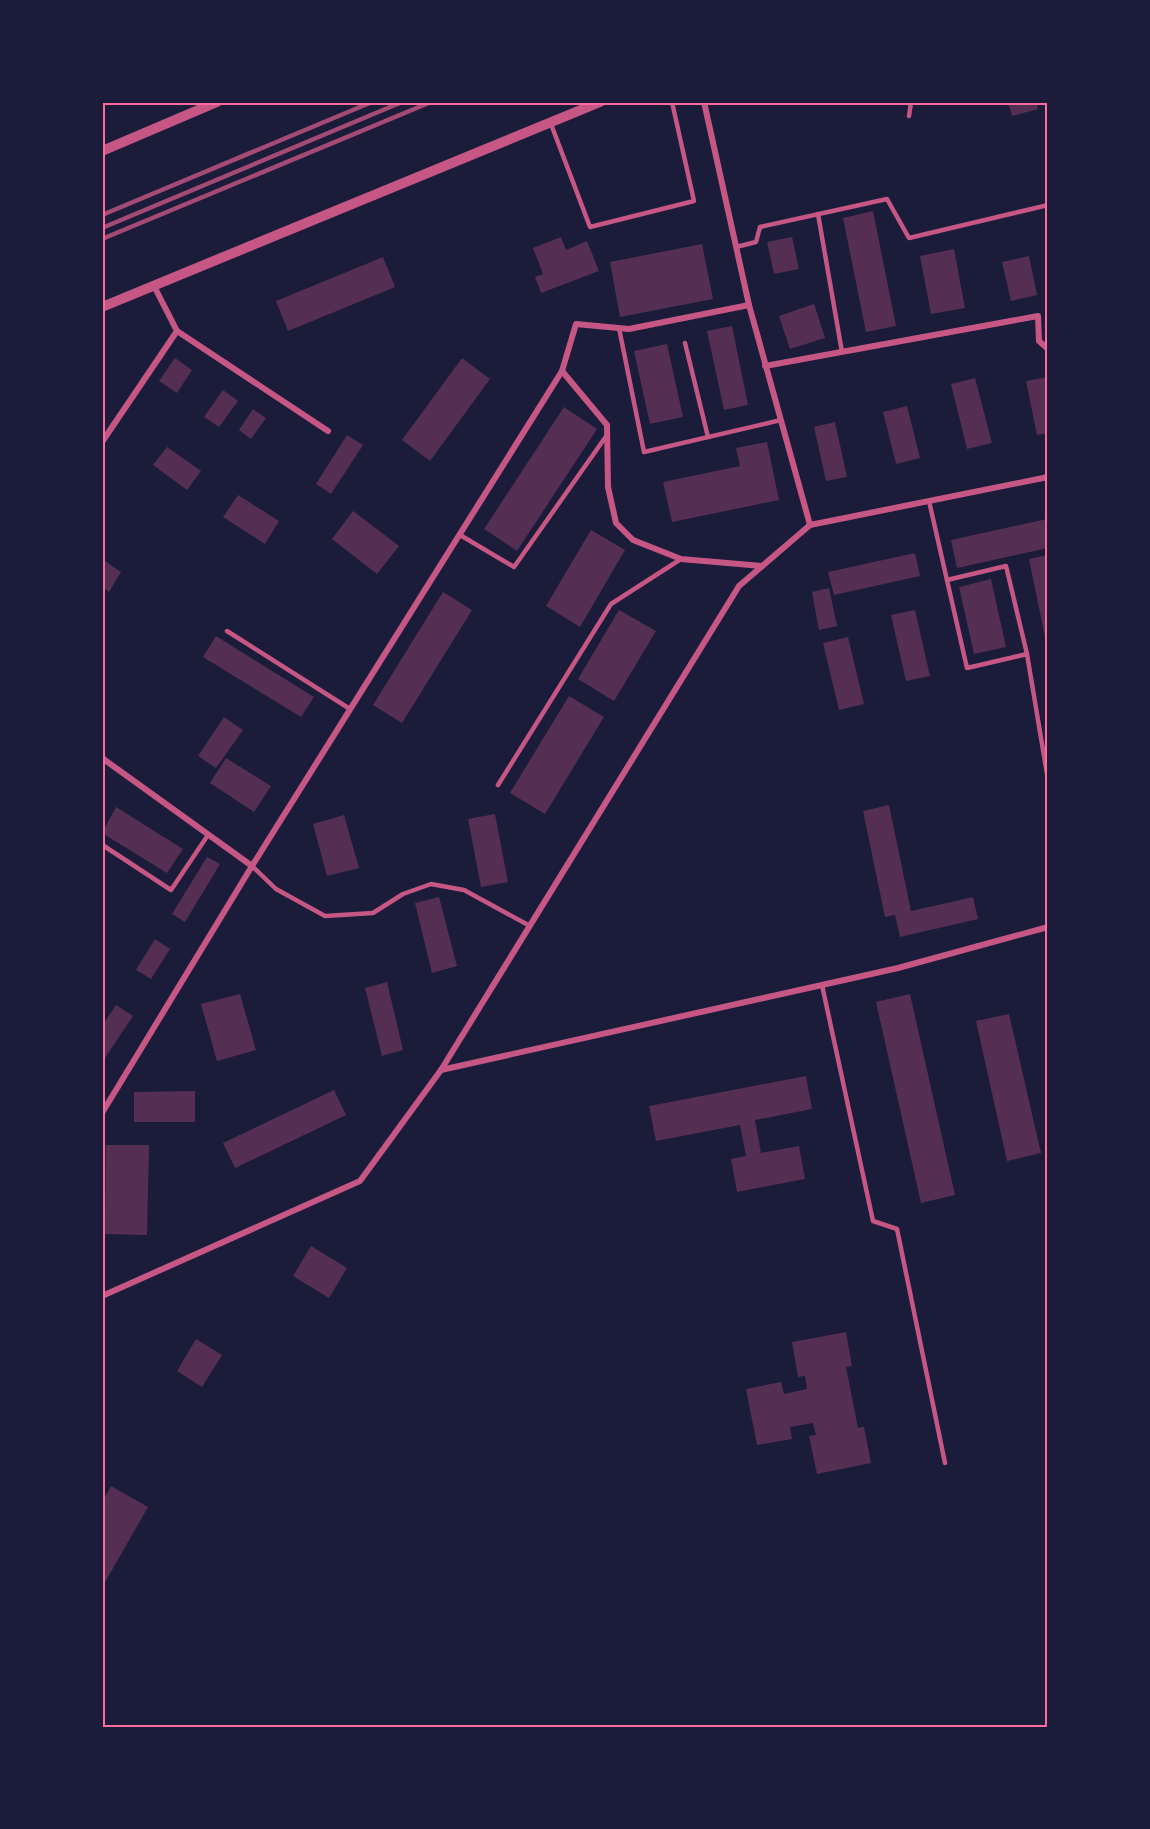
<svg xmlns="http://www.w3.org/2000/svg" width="1150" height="1829" font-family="Ubuntu,sans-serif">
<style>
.building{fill:#542f53}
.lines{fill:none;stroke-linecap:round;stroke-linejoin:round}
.path{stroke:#ff6b9d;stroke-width:3}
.service{stroke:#c65784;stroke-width:4.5}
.minor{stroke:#c65784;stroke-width:6}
.tertiary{stroke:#c65784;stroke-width:10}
.rail{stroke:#a44b75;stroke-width:4.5}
.neatline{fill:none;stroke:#ff6b9d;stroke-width:2}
</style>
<rect width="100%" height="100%" fill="#1b1b3a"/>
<g class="building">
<path d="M 1008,102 L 1036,102 L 1038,109 L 1012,116 Z"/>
<path d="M 873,211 L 896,326 L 866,332 L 843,218 Z"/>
<path d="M 561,237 L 566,250 L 587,241 L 599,271 L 541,293 L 535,277 L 543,274 L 533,248 Z"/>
<path d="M 792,237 L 799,269 L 774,274 L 767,242 Z"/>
<path d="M 702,244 L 713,299 L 620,317 L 610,262 Z"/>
<path d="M 954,249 L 965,308 L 931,314 L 920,256 Z"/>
<path d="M 1029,256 L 1037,295 L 1011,301 L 1002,262 Z"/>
<path d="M 383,257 L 395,287 L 288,331 L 276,301 Z"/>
<path d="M 814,304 L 825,338 L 790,349 L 779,316 Z"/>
<path d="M 732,326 L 748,405 L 724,410 L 707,331 Z"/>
<path d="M 667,344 L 683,417 L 650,424 L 634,351 Z"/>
<path d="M 175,358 L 192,370 L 177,393 L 159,381 Z"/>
<path d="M 462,358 L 490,379 L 430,461 L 402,440 Z"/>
<path d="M 1048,377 L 1048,433 L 1037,435 L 1026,381 Z"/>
<path d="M 975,378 L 992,443 L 967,449 L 951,384 Z"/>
<path d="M 223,390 L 238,401 L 219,427 L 204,417 Z"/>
<path d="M 907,406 L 920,458 L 896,464 L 883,412 Z"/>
<path d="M 564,407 L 597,429 L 517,551 L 484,529 Z"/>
<path d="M 253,409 L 266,418 L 251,439 L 239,430 Z"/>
<path d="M 835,422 L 847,477 L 826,481 L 814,427 Z"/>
<path d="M 347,435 L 363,445 L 331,494 L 316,484 Z"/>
<path d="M 767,442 L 779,500 L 672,522 L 663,482 L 740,466 L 736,448 Z"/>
<path d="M 167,447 L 201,471 L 187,490 L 153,465 Z"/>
<path d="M 238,495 L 279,521 L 265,544 L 223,517 Z"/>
<path d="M 353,511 L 399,546 L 377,574 L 332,539 Z"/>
<path d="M 1047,519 L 1048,548 L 957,568 L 951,540 Z"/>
<path d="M 591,530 L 625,550 L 580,627 L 546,606 Z"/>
<path d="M 915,553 L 920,576 L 834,595 L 828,572 Z"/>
<path d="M 1048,555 L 1048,642 L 1046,642 L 1029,559 Z"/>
<path d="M 102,559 L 121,572 L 109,592 L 102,587 Z"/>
<path d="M 991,579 L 1006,647 L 974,654 L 959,587 Z"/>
<path d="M 829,588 L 837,626 L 819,630 L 812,592 Z"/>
<path d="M 443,592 L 472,610 L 402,723 L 373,705 Z"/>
<path d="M 619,610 L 656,631 L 614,701 L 578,679 Z"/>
<path d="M 915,610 L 930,676 L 906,681 L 891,615 Z"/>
<path d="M 216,636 L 314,697 L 301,717 L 203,657 Z"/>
<path d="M 848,637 L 864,704 L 839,710 L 823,643 Z"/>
<path d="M 569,696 L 604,717 L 545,814 L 510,793 Z"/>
<path d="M 224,717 L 243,730 L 216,768 L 198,756 Z"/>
<path d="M 226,758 L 271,786 L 254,812 L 210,783 Z"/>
<path d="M 889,805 L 911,911 L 973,897 L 978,919 L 900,937 L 895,915 L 885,917 L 863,811 Z"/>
<path d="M 116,807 L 183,849 L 167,873 L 102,833 Z"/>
<path d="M 495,814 L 508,882 L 481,887 L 468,819 Z"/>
<path d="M 344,815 L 359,868 L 327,876 L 313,824 Z"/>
<path d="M 207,857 L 220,864 L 185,922 L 172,914 Z"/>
<path d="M 439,897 L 457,966 L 432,973 L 415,903 Z"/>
<path d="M 155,939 L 170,949 L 151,979 L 136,970 Z"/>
<path d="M 387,982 L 403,1050 L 382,1056 L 365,988 Z"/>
<path d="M 240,994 L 256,1050 L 217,1061 L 201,1004 Z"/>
<path d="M 910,994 L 955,1195 L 921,1203 L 876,1002 Z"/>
<path d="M 116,1005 L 133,1016 L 105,1058 L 102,1056 L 102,1026 Z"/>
<path d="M 1009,1014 L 1041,1153 L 1007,1161 L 976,1021 Z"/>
<path d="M 806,1076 L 812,1109 L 755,1120 L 761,1153 L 799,1146 L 805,1179 L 737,1192 L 731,1159 L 746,1156 L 740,1125 L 656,1141 L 649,1106 Z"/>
<path d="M 334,1090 L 346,1115 L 235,1168 L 223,1143 Z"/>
<path d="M 195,1091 L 195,1122 L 134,1122 L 134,1092 Z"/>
<path d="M 106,1145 L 149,1145 L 147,1235 L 105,1234 Z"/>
<path d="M 311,1246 L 347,1268 L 329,1298 L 293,1276 Z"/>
<path d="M 846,1332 L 852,1366 L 846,1367 L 858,1428 L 864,1427 L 871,1463 L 817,1474 L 809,1436 L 816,1435 L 813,1423 L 790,1427 L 792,1439 L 757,1445 L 746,1389 L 781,1382 L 784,1394 L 807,1389 L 805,1376 L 798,1377 L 792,1342 Z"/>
<path d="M 196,1339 L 222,1355 L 202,1387 L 177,1371 Z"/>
<path d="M 111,1486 L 148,1507 L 104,1584 L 102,1582 L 102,1502 Z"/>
</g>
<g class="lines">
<path class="path" d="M 542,102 L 547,102"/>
<g class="service">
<path d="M 909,116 L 911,102"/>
<path d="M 551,124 L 590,227 L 694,201 L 672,102"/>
<path d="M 818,214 L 842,352"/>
<path d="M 736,247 L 756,242 L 760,227 L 887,199 L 909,238 L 1048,205"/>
<path d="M 619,328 L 644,452 L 781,420"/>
<path d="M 685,343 L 708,437"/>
<path d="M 929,501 L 967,668 L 1027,654 L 1048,780"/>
<path d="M 460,535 L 514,567 L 607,435"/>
<path d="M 947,580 L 1006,566 L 1027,654"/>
<path d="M 227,631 L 350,709"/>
<path d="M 498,785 L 611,604 L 681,559"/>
<path d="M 104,846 L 171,890 L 208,835"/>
<path d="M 252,866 L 276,889 L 325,916 L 373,913 L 403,894 L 431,884 L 464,890 L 530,926"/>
<path d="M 822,985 L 873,1221 L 897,1229 L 945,1463"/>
</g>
<g class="minor">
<path d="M 704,102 L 749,305 L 810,525"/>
<path d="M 177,331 L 328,431"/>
<path d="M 765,366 L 1038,316 L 1039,341 L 1048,349"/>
<path d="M 562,371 L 607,425 L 608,487 L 616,523 L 633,540 L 681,559 L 762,566"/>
<path d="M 102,442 L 177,331 L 154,286"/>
<path d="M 102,758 L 252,866"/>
<path d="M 441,1070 L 898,968 L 1048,927"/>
<path d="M 102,1113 L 252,866 L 562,371 L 576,324 L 629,329 L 749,305"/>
<path d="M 102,1296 L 360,1181 L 441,1070 L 739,586 L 810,525 L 1048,477"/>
</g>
<g class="tertiary">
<path d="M 102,151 L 217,102"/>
<path d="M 102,307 L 600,102"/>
</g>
<g class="rail">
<path d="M 102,215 L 372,102"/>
<path d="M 102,228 L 402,102"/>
<path d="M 102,239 L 431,102"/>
</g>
</g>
<rect width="1150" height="1829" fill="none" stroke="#1b1b3a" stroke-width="207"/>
<rect x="104" y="104" width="942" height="1622" class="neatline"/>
</svg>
